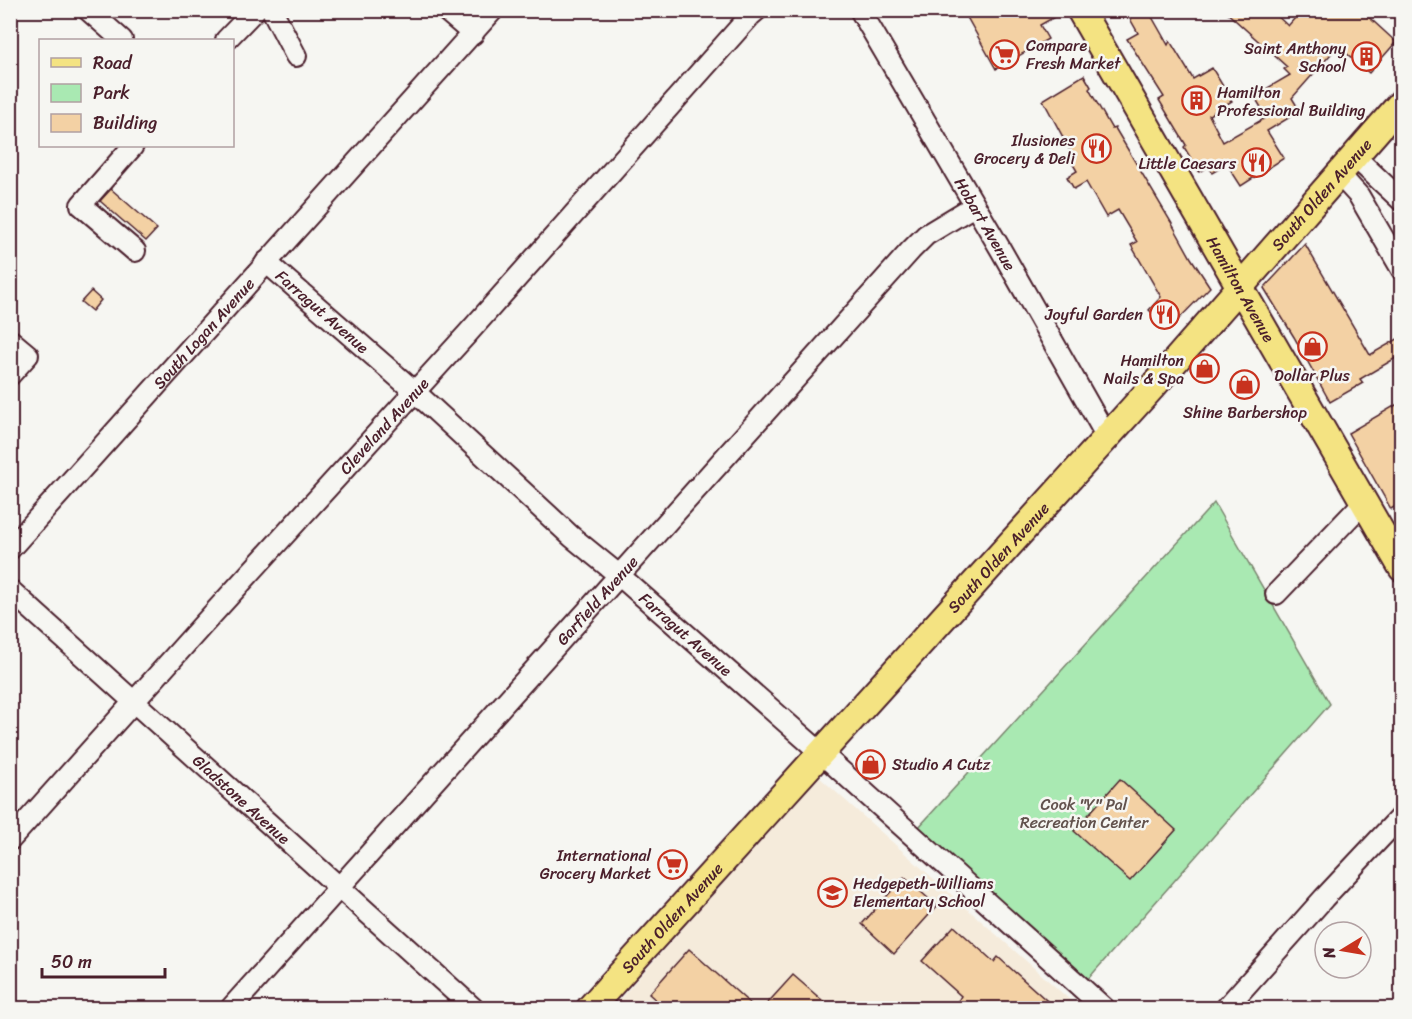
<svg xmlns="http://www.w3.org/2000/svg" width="1412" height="1019" font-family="Sriracha,sans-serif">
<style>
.built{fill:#f5ebdb}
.green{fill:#a9e9b2;stroke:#7a846e;stroke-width:1.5}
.building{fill:#f3d1a4;stroke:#4a1f2b;stroke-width:1.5}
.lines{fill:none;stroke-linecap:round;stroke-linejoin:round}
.minor-casing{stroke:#4a1f2b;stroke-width:24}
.major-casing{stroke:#4a1f2b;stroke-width:30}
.minor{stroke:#f6f6f2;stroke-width:20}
.major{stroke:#f4e382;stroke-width:26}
.labels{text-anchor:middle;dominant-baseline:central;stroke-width:5;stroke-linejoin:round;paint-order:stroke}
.poi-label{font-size:16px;fill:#4a1f2b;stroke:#f6f6f2;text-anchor:end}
.street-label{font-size:16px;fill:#4a1f2b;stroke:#f6f6f2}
.park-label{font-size:16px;fill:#62524d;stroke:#f6f6f2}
</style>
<rect width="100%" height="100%" fill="#f6f6f2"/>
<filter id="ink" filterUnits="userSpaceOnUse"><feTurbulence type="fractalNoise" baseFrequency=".0167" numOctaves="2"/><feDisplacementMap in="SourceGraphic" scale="12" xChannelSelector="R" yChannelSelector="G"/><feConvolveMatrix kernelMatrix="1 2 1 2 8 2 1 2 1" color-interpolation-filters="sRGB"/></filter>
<g filter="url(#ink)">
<path class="built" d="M 818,776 L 1079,1008 L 612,1008 Z"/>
<path class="green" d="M 1214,503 L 1330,704 L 1088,979 L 918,828 Z"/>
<g class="building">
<path d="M 963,10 L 1065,10 L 1065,11 L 1040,25 L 1048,39 L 996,69 Z"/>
<path d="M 1125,10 L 1148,10 L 1168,45 L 1170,41 L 1193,79 L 1212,68 L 1232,101 L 1209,115 L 1223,142 L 1267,117 L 1254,96 L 1290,75 L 1284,69 L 1287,67 L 1224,10 L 1271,10 L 1288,26 L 1302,10 L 1361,10 L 1396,42 L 1369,73 L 1338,46 L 1292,98 L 1300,111 L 1267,131 L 1284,158 L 1241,186 L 1227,164 L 1212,173 L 1209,166 L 1199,172 L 1184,147 L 1186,145 L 1159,100 L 1164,97 L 1127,39 L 1138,33 Z"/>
<path d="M 1084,75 L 1091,87 L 1089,89 L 1112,129 L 1115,128 L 1171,222 L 1191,258 L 1210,287 L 1169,329 L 1149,310 L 1161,297 L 1131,245 L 1137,242 L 1118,210 L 1106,217 L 1086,182 L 1074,189 L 1067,177 L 1077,171 L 1068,156 L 1072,154 L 1043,100 Z"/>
<path d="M 111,189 L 157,229 L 146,241 L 100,201 Z"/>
<path d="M 1305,244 L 1370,355 L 1401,337 L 1401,355 L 1360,379 L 1363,383 L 1330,402 L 1294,337 L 1264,288 Z"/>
<path d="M 91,291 L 101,300 L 92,311 L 81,302 Z"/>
<path d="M 1401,402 L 1401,503 L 1391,509 L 1348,433 Z"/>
<path d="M 1120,779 L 1176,830 L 1130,881 L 1074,831 Z"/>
<path d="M 904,877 L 937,906 L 894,954 L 862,924 Z"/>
<path d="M 954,926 L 994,962 L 998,957 L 1055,1008 L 966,1008 L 958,1001 L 961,996 L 922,961 Z"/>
<path d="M 689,949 L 755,1008 L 665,1008 L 649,994 Z"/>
<path d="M 793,975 L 831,1008 L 763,1008 Z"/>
</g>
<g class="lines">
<defs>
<g id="minor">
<path d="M 88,10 L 122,40"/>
<path d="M 272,10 L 296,56"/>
<path d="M 445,10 L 473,34"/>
<path id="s1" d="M 860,10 L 1001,250 L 1107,437"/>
<path d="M 226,40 L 255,10"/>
<path d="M 133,146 L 81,205 L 135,251"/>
<path d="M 1354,156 L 1402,201"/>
<path d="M 1339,174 L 1359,196 L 1402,270"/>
<path id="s2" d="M 266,262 L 414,391 L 572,537 L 620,576 L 821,753 L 1104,1008"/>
<path d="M 10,340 L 28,355 L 10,375"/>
<path id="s3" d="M 10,549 L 493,10"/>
<path id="s4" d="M 10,590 L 473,1008"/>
<path d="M 1276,594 L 1363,503"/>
<path id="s5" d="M 10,840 L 200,628 L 469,332 L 750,16 L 757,10"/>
<path id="s6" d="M 231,1008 L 911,250 L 926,235 L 974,206"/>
<path d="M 1226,1008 L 1324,898 L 1402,815"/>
</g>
<g id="major">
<path id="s7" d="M 1080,10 L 1402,568"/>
<path id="s8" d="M 590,1008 L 1155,384 L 1402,102"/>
</g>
</defs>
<use href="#minor" class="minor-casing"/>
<use href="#major" class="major-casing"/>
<use href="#minor" class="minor"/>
<use href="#major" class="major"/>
</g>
</g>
<defs>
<symbol id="supermarket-ring" viewBox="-11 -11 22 22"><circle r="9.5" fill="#f6f6f2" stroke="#c8321e" stroke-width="1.5"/><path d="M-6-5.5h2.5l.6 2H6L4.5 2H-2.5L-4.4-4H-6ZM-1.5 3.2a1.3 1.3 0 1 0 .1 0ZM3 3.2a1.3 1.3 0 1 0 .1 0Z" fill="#c8321e"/></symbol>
<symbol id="building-ring" viewBox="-11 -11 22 22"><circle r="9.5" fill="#f6f6f2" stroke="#c8321e" stroke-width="1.5"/><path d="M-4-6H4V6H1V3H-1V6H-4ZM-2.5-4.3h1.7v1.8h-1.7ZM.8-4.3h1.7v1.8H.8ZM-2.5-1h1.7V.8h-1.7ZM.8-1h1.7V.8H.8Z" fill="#c8321e"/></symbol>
<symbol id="restaurant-ring" viewBox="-11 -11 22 22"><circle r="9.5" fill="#f6f6f2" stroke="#c8321e" stroke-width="1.5"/><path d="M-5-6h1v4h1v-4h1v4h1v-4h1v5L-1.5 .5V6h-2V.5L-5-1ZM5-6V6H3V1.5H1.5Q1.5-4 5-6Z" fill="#c8321e"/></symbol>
<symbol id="shop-ring" viewBox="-11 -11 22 22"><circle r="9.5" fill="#f6f6f2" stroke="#c8321e" stroke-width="1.5"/><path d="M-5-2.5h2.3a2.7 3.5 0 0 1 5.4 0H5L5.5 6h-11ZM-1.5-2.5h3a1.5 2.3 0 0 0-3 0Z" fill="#c8321e"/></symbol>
<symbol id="school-ring" viewBox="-11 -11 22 22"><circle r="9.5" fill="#f6f6f2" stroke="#c8321e" stroke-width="1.5"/><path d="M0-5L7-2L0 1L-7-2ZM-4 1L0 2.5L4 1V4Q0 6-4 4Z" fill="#c8321e"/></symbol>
</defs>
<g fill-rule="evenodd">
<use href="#supermarket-ring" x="988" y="38" width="33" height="33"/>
<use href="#building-ring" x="1350" y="40" width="33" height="33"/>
<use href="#building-ring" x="1180" y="84" width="33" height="33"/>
<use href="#restaurant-ring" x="1080" y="132" width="33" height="33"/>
<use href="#restaurant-ring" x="1240" y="146" width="33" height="33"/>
<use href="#restaurant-ring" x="1148" y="298" width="33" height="33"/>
<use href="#shop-ring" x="1296" y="330" width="33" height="33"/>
<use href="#shop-ring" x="1188" y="352" width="33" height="33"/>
<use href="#shop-ring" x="1228" y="368" width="33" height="33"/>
<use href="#shop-ring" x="854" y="748" width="33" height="33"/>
<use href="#supermarket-ring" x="656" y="848" width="33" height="33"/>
<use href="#school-ring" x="816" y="876" width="33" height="33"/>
</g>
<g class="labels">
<g class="poi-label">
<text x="1026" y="45" text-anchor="start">Compare<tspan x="1026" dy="18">Fresh Market</tspan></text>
<text x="1346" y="48">Saint Anthony<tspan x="1346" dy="18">School</tspan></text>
<text x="1217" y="92" text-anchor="start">Hamilton<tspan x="1217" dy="18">Professional Building</tspan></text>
<text x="1075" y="140">Ilusiones<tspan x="1075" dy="18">Grocery &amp; Deli</tspan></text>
<text x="1236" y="163">Little Caesars</text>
<text x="1143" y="314">Joyful Garden</text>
<text x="1184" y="360">Hamilton<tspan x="1184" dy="18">Nails &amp; Spa</tspan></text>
<text x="1312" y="375" text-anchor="middle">Dollar Plus</text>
<text x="1245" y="412" text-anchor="middle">Shine Barbershop</text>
<text x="892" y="764" text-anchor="start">Studio A Cutz</text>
<text x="651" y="855">International<tspan x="651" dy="18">Grocery Market</tspan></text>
<text x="853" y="883" text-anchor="start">Hedgepeth-Williams<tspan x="853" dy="18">Elementary School</tspan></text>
</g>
<g class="street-label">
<text stroke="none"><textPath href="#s8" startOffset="1094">South Olden Avenue</textPath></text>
<text stroke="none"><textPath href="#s1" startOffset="248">Hobart Avenue</textPath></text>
<text stroke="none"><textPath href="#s7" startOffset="322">Hamilton Avenue</textPath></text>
<text stroke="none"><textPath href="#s2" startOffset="75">Farragut Avenue</textPath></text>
<text stroke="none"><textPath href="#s3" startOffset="290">South Logan Avenue</textPath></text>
<text stroke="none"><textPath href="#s5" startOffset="558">Cleveland Avenue</textPath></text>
<text stroke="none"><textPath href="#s8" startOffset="608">South Olden Avenue</textPath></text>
<text stroke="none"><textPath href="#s6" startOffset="548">Garfield Avenue</textPath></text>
<text stroke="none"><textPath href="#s2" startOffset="561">Farragut Avenue</textPath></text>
<text stroke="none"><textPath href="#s4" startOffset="312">Gladstone Avenue</textPath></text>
<text stroke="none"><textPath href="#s8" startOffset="122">South Olden Avenue</textPath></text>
</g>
<g class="park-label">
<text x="1084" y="804">Cook "Y" Pal<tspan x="1084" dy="18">Recreation Center</tspan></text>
</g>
</g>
<rect width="1412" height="1019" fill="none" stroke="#f6f6f2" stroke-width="36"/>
<rect x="18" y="18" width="1376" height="983" fill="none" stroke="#4a1f2b" stroke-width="2" filter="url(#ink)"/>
<rect x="39" y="39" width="195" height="108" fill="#f6f6f2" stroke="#b1a0a2" stroke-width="1.5"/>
<rect x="51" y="58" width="30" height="9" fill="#f4e382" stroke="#b1a0a2" stroke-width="1.5"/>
<text x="93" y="69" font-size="18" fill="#4a1f2b">Road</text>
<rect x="51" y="84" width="30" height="18" fill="#a9e9b2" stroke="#b1a0a2" stroke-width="1.5"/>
<text x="93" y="99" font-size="18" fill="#4a1f2b">Park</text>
<rect x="51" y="114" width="30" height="18" fill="#f3d1a4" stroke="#b1a0a2" stroke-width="1.5"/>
<text x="93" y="129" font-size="18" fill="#4a1f2b">Building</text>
<g transform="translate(1343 950) rotate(259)"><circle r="28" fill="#f6f6f2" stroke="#b1a0a2" stroke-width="1.5"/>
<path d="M0-4.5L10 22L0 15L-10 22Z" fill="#c8321e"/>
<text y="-9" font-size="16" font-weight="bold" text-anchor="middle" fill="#4a1f2b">N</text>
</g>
<path d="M42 968v9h123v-9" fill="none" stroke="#4a1f2b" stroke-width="3"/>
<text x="51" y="968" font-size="18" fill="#4a1f2b" stroke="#f6f6f2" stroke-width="4.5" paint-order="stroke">50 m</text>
</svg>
